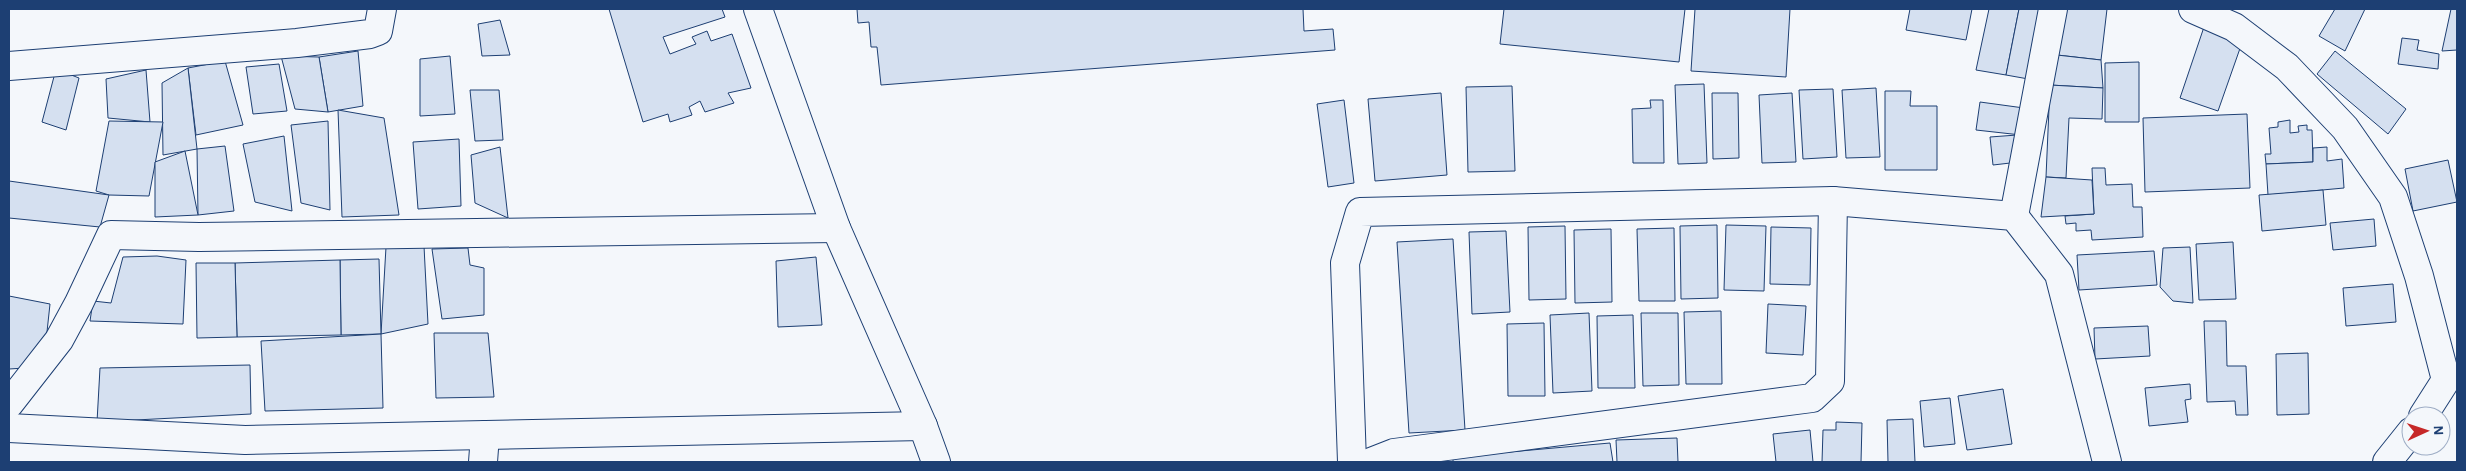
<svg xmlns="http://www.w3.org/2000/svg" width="2466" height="471" font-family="'Alegreya Sans',sans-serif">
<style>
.building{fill:#d5e0f0;stroke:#1d3f73}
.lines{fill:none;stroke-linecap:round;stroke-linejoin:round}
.minor-casing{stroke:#1d3f73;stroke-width:30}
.minor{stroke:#f4f7fb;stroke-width:28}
</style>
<rect width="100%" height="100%" fill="#f4f7fb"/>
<g class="building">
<path d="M 609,9 L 722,9 L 725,17 L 663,37 L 670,54 L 696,44 L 692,37 L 707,31 L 711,41 L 732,34 L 751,88 L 728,93 L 734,103 L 705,112 L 700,101 L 689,107 L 692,115 L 670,122 L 668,114 L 643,122 Z"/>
<path d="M 857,9 L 1303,9 L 1304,31 L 1333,29 L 1335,50 L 881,85 L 877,47 L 871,47 L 869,22 L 858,23 Z"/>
<path d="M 1504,9 L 1685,9 L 1679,62 L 1500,44 Z"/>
<path d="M 1695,9 L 1790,9 L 1786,77 L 1691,71 Z"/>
<path d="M 1910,9 L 1972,9 L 1966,40 L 1906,30 Z"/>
<path d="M 1989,9 L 2019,9 L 2006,75 L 1976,70 Z"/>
<path d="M 2019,9 L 2045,9 L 2034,80 L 2006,75 Z"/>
<path d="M 2063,9 L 2107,9 L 2101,60 L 2057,55 Z"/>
<path d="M 2335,9 L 2365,9 L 2345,51 L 2319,36 Z"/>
<path d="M 2451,9 L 2457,9 L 2457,50 L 2442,51 Z"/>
<path d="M 500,20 L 510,55 L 482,56 L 478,24 Z"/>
<path d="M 2205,24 L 2244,37 L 2218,111 L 2180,98 Z"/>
<path d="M 2402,38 L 2419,40 L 2417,50 L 2439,54 L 2438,69 L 2398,64 Z"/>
<path d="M 358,51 L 363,106 L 328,112 L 319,57 Z"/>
<path d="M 2335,51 L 2406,109 L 2388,134 L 2317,74 Z"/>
<path d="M 2057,55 L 2101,60 L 2103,88 L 2050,85 Z"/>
<path d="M 281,56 L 319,57 L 328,112 L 295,109 Z"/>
<path d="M 450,56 L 455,114 L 420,116 L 420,59 Z"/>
<path d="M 225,61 L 243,125 L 196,135 L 188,68 Z"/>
<path d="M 2139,62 L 2139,122 L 2105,122 L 2105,63 Z"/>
<path d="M 279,64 L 287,111 L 253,114 L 246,67 Z"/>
<path d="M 188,68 L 197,149 L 163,155 L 162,83 Z"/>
<path d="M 56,69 L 79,78 L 66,130 L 42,122 Z"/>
<path d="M 146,70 L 150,122 L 108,118 L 106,79 Z"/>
<path d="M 1704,84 L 1707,163 L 1678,164 L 1675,85 Z"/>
<path d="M 2050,85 L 2103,88 L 2102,119 L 2069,118 L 2066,178 L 2046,177 Z"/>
<path d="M 1512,86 L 1515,171 L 1468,172 L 1466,87 Z"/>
<path d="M 1876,88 L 1880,157 L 1846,158 L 1842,90 Z"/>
<path d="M 1833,89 L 1837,157 L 1803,159 L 1799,90 Z"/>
<path d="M 470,90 L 499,90 L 503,140 L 475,141 Z"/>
<path d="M 1885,91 L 1911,91 L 1910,106 L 1937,106 L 1937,170 L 1885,170 Z"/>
<path d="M 1441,93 L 1447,175 L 1375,181 L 1368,99 Z"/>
<path d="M 1712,93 L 1738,93 L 1739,158 L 1713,159 Z"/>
<path d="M 1792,93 L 1796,162 L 1762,163 L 1759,95 Z"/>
<path d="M 1344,100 L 1354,183 L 1328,187 L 1317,104 Z"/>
<path d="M 1650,100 L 1663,100 L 1664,163 L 1633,163 L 1632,109 L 1651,108 Z"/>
<path d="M 1980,102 L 2024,108 L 2021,135 L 1976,130 Z"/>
<path d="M 338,110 L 384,118 L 399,215 L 342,217 Z"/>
<path d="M 2247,114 L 2250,188 L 2145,192 L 2143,118 Z"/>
<path d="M 2290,120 L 2290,133 L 2299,132 L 2298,126 L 2307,125 L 2307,130 L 2312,130 L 2313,162 L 2266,164 L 2265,154 L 2271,154 L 2269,128 L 2278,127 L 2278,122 Z"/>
<path d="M 109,121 L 163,122 L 149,196 L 109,195 L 96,191 Z"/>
<path d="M 328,121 L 330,210 L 301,203 L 291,125 Z"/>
<path d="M 2017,135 L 2019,162 L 1993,165 L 1990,137 Z"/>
<path d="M 284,136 L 292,211 L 255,202 L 243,144 Z"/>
<path d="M 459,139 L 461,206 L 418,209 L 413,142 Z"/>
<path d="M 225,146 L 234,211 L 198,215 L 197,149 Z"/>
<path d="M 500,147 L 508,218 L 475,203 L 471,155 Z"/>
<path d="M 2327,147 L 2327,161 L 2342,159 L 2344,188 L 2268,195 L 2266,164 L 2313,162 L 2313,148 Z"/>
<path d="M 185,151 L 198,215 L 155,217 L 155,162 Z"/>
<path d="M 2448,160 L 2457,202 L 2413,211 L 2405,169 Z"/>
<path d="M 2092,168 L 2105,168 L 2106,185 L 2132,184 L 2133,207 L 2142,207 L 2143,237 L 2092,240 L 2091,230 L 2076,231 L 2076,223 L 2066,224 L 2065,216 L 2094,214 Z"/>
<path d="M 2046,177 L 2092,180 L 2094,214 L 2041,217 Z"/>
<path d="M 9,181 L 109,195 L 100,227 L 9,218 Z"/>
<path d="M 2323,190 L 2326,225 L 2262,231 L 2259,195 Z"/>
<path d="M 2374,219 L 2376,246 L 2333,250 L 2330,223 Z"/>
<path d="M 1717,225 L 1718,298 L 1681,299 L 1680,226 Z"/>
<path d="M 1726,225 L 1766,226 L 1764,291 L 1724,290 Z"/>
<path d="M 1565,226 L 1566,299 L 1529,300 L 1528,227 Z"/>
<path d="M 1771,227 L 1811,228 L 1810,285 L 1770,284 Z"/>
<path d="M 1674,228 L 1675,301 L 1639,301 L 1637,229 Z"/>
<path d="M 1611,229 L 1612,302 L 1575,303 L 1574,230 Z"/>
<path d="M 1506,231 L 1510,312 L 1472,314 L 1469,232 Z"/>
<path d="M 1453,239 L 1465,430 L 1409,433 L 1397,242 Z"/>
<path d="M 2233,242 L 2236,299 L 2199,300 L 2196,244 Z"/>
<path d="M 424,246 L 428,324 L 381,334 L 386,247 Z"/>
<path d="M 2190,247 L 2193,303 L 2173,301 L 2160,287 L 2163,248 Z"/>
<path d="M 468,248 L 470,265 L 484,268 L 484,315 L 442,319 L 432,249 Z"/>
<path d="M 2154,251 L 2157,285 L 2079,290 L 2077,255 Z"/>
<path d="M 157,256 L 186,260 L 183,324 L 90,321 L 93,301 L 111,303 L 123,257 Z"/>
<path d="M 816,257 L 822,325 L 778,327 L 776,261 Z"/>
<path d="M 379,259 L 381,334 L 341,335 L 340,260 Z"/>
<path d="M 340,260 L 341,335 L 237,337 L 235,263 Z"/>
<path d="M 196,263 L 235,263 L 237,337 L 197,338 Z"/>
<path d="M 2393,284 L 2396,322 L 2346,326 L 2343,288 Z"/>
<path d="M 9,296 L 50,304 L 46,341 L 25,368 L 9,369 Z"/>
<path d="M 1768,304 L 1806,306 L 1803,355 L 1766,353 Z"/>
<path d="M 1721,311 L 1722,384 L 1686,384 L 1684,312 Z"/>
<path d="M 1589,313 L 1592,391 L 1553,393 L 1550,315 Z"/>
<path d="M 1641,313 L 1678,313 L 1679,385 L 1643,386 Z"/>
<path d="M 1633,315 L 1635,388 L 1598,388 L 1597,316 Z"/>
<path d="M 2204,321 L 2226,321 L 2227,366 L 2246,366 L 2248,415 L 2236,415 L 2235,401 L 2207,402 Z"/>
<path d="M 1544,323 L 1545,396 L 1508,396 L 1507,324 Z"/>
<path d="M 2148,326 L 2150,356 L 2095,359 L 2094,328 Z"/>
<path d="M 434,333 L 488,333 L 494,397 L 436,398 Z"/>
<path d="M 381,334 L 383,408 L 265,411 L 261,341 Z"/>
<path d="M 2308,353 L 2309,414 L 2277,415 L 2276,354 Z"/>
<path d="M 250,365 L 251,414 L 97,422 L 100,368 Z"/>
<path d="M 2190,384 L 2191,399 L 2185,400 L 2188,422 L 2149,426 L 2145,388 Z"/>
<path d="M 2003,389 L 2012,444 L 1967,450 L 1958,396 Z"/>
<path d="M 1950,398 L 1955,444 L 1924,447 L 1920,401 Z"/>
<path d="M 1913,419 L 1915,462 L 1888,462 L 1887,420 Z"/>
<path d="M 1836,422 L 1862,423 L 1861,462 L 1822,462 L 1823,430 L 1836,430 Z"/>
<path d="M 1810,430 L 1813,462 L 1776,462 L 1773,434 Z"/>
<path d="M 1677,438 L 1678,462 L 1617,462 L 1616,440 Z"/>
<path d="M 1610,443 L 1613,462 L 1453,462 L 1453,457 Z"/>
</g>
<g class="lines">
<defs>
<g id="minor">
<path d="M 758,9 L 836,228 L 923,426 L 936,462"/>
<path d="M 2193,9 L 2234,27 L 2287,67 L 2345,128 L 2393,197 L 2419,276 L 2446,380 L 2423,416"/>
<path d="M 9,66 L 297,43 L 370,34 L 378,31 L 382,9"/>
<path d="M 2014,216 L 2053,9"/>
<path d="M 9,404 L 59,340 L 79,303 L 111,235 L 199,237 L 836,228"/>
<path d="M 9,428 L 245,440 L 923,426"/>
<path d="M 483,462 L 485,435"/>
<path d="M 1352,462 L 1345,263 L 1360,212 L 1833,201 L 2014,216 L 2059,274 L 2107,462"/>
<path d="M 1371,462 L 1394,453 L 1812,398 L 1830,381 L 1833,201"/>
<path d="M 2387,462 L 2411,432"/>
</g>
</defs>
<use href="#minor" class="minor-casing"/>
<use href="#minor" class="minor"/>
</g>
<rect width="2466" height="471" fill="none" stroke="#1d3f73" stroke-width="20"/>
<g transform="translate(2426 431) rotate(87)"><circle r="24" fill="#f4f7fb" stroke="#9eadc5"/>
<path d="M0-4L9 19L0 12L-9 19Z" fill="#c62828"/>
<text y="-8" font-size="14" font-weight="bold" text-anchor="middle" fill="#1d3f73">N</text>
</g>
</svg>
